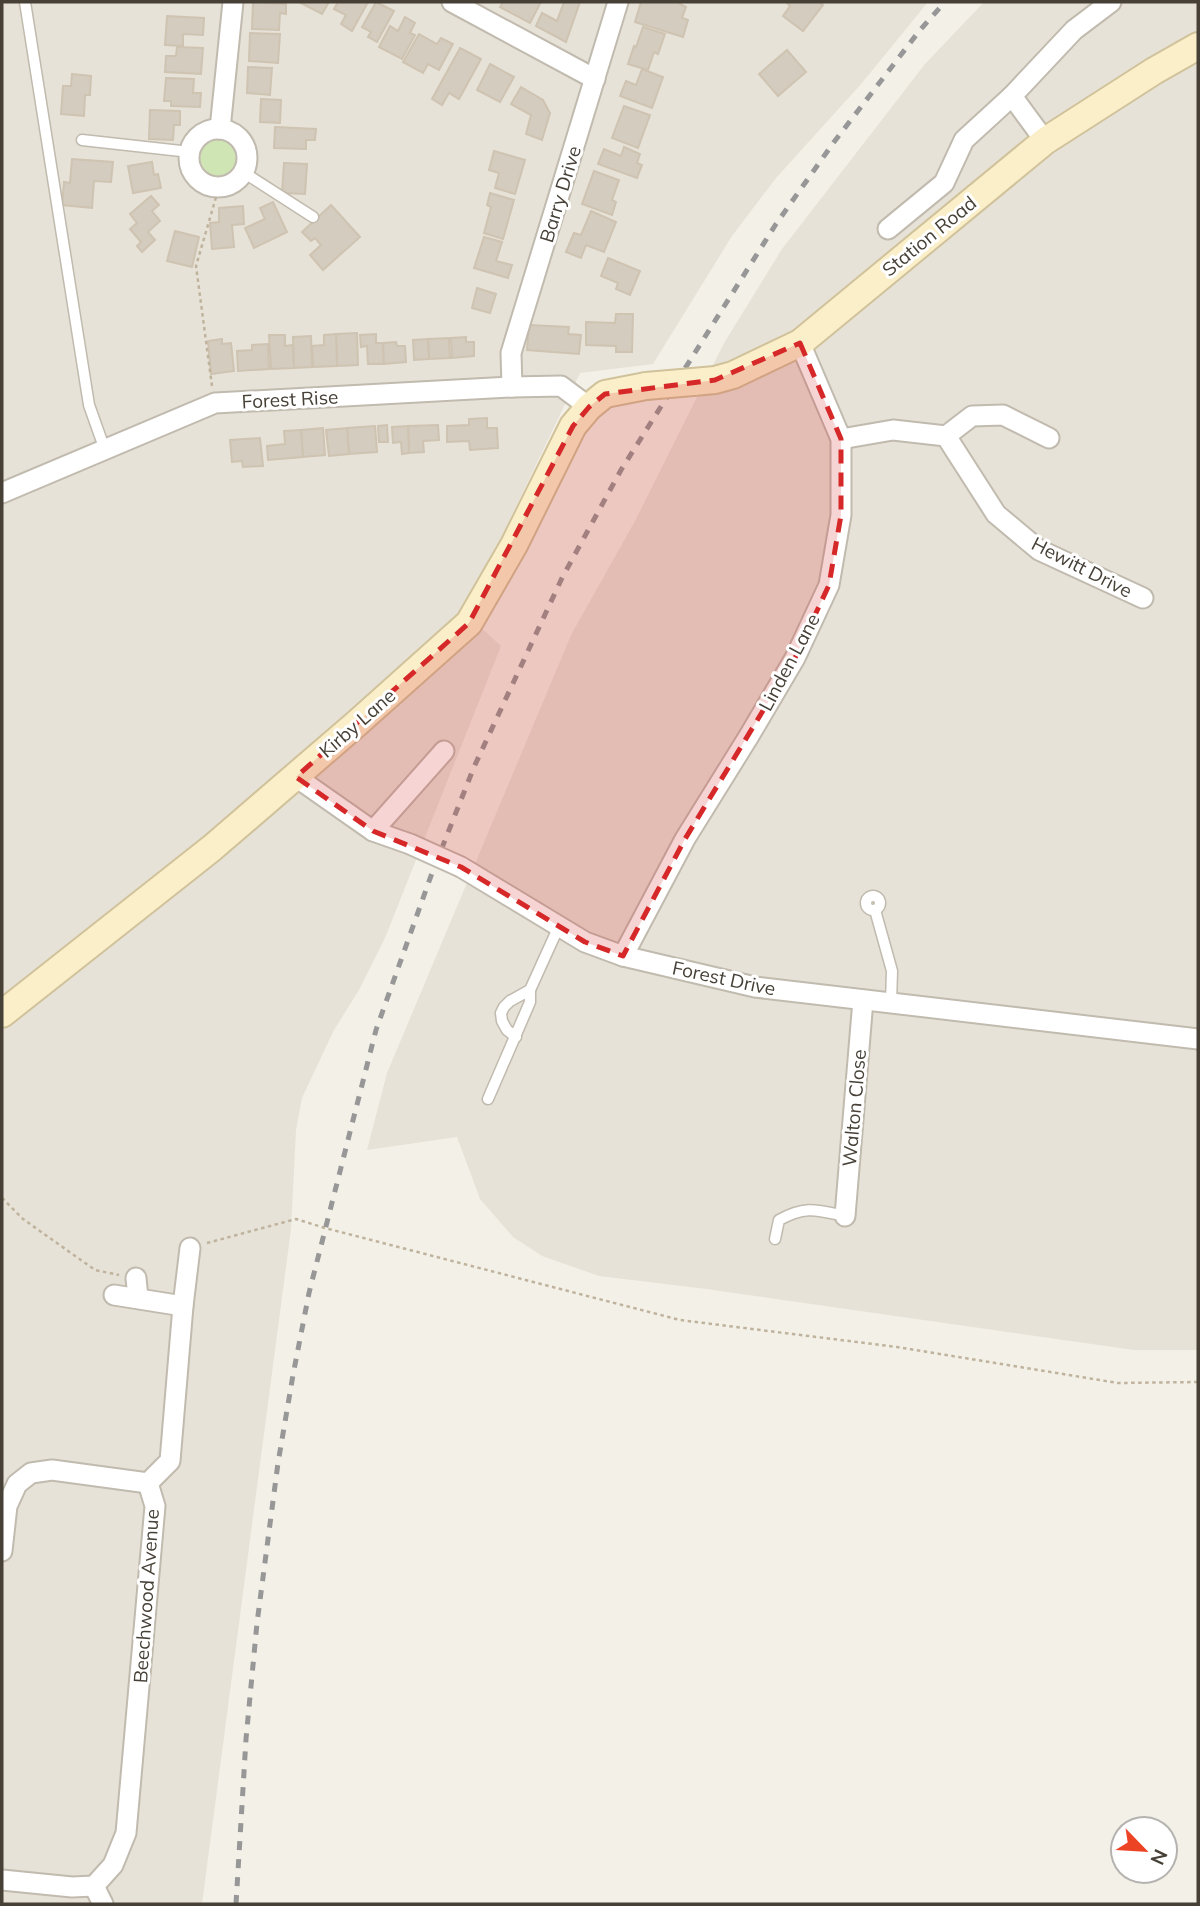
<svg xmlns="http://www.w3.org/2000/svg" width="1200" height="1906" font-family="Mulish,sans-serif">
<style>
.residential{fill:#e7e2d7}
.green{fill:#cfe5b4}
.building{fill:#d4ccbe;stroke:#cfc3b2;stroke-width:2}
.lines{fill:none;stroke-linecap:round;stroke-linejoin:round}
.lane-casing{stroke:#c1baae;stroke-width:13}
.street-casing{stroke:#c1baae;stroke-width:23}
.secondary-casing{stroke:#d0c29a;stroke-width:30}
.path{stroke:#bfb39d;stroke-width:2.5;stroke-dasharray:3.5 3.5;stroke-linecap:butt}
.lane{stroke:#fff;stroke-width:10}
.street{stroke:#fff;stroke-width:19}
.secondary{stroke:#fbefca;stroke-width:26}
.rail{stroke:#979797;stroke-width:5;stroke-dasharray:9 9;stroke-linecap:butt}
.street-bridge-casing{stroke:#c1baae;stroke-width:23;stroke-linecap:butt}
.secondary-bridge-casing{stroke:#d0c29a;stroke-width:30;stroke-linecap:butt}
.street-bridge{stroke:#fff;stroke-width:19}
.secondary-bridge{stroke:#fbefca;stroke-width:26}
.marked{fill:#d62828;fill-opacity:0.2;stroke:#d62828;stroke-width:5;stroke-dasharray:14 9;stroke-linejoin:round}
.labels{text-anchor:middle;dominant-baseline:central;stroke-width:6;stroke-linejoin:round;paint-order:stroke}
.street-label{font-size:19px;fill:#464037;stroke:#fff}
</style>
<rect width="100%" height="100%" fill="#f3f0e8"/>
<g class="residential">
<path d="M 2,2 L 928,2 L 862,83 L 776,178 L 732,236 L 653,364 L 580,373 L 465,613 L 501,646 L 385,938 L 359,990 L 334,1030 L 302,1098 L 296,1130 L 291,1229 L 202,1904 L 2,1904 Z"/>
<path d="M 984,2 L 1198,2 L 1198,1350 L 1134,1350 L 706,1289 L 599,1276 L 542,1256 L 513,1237 L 480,1199 L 457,1137 L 367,1150 L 387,1073 L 572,633 L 635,521 L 724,343 L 782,249 L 925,64 Z"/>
</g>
<circle class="green" cx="218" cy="159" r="22"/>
<g class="building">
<path d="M 253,2 L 286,4 L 286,14 L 280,13 L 279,30 L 252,29 Z"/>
<path d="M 299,2 L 329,2 L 322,14 Z"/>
<path d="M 338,2 L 368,2 L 352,31 L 341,24 L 346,15 L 334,9 Z"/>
<path d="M 376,2 L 394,11 L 377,42 L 368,37 L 371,32 L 362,27 Z"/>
<path d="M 503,2 L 541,2 L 530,23 L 500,7 Z"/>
<path d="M 564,2 L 580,2 L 566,42 L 536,26 L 542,13 L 557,21 Z"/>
<path d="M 641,2 L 681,2 L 680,4 L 686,7 L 682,18 L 688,20 L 683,37 L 635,22 Z"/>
<path d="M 786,2 L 819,2 L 823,5 L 803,31 L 783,16 L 790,6 Z"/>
<path d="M 167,16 L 204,18 L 203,35 L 183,34 L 183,46 L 165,45 Z"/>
<path d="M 405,17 L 415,23 L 410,33 L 415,35 L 402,59 L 379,47 L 390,26 L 398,31 Z"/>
<path d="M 643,27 L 665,34 L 658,54 L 654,52 L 648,70 L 628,64 L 634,46 L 636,47 Z"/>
<path d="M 250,33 L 280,34 L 278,63 L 249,61 Z"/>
<path d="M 419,34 L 437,44 L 441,38 L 453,44 L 439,70 L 428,64 L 423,73 L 403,62 Z"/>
<path d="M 177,47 L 203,48 L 201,74 L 165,72 L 166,56 L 176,56 Z"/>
<path d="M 460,48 L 481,59 L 459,99 L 449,93 L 442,105 L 432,99 Z"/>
<path d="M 787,50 L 806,72 L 778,96 L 759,74 Z"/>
<path d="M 490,64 L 514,77 L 500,102 L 477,90 Z"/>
<path d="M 248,67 L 272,68 L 270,95 L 247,93 Z"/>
<path d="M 642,69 L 663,77 L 652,108 L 620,96 L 626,81 L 636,85 Z"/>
<path d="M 72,74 L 91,76 L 90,95 L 85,95 L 84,116 L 61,114 L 63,86 L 71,86 Z"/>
<path d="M 166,78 L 194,79 L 193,93 L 201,93 L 200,107 L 171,106 L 171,101 L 164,101 Z"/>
<path d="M 521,87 L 543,100 L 550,113 L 542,140 L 526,134 L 531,115 L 511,104 Z"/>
<path d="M 261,99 L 281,100 L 280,123 L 260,122 Z"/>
<path d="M 624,106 L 650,115 L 638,148 L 612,138 Z"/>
<path d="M 150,110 L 180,111 L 180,125 L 174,125 L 173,140 L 149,139 Z"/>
<path d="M 275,127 L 316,129 L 315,140 L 306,140 L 306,149 L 274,148 Z"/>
<path d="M 624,147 L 640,154 L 637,163 L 642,165 L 637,178 L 598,164 L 604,149 L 621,156 Z"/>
<path d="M 494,151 L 525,160 L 515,194 L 495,188 L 499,173 L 489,170 Z"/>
<path d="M 72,159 L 113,162 L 111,182 L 94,181 L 92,208 L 62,205 L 64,182 L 70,183 Z"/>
<path d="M 152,162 L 154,175 L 158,174 L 161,188 L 133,193 L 128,166 Z"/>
<path d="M 284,163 L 307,164 L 305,194 L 282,193 Z"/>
<path d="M 594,171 L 619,180 L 612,200 L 616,202 L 612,215 L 582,204 Z"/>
<path d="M 490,193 L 514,200 L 503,239 L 484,233 L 491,207 L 487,205 Z"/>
<path d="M 151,196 L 159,205 L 152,211 L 160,221 L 148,232 L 155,240 L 142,252 L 137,246 L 141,242 L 130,229 L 137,223 L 130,214 Z"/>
<path d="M 273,202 L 287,232 L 254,248 L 245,228 L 265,219 L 260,208 Z"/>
<path d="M 331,205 L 360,237 L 323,270 L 310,255 L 321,245 L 315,238 L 311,241 L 302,232 Z"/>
<path d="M 243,206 L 244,224 L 232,225 L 234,247 L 212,249 L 210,223 L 219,222 L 219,208 Z"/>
<path d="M 591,211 L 616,222 L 604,252 L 586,245 L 581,258 L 566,252 L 574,233 L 581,235 Z"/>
<path d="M 175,231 L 199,237 L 192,267 L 167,261 Z"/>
<path d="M 484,237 L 502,242 L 496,261 L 512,265 L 508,278 L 474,268 Z"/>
<path d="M 608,258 L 640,271 L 630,295 L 616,289 L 618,283 L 601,276 Z"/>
<path d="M 477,288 L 496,294 L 490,313 L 472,308 Z"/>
<path d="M 616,314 L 633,314 L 632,352 L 616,352 L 616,346 L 586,345 L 586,322 L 615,323 Z"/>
<path d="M 529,325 L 569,327 L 568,334 L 581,335 L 579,354 L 527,350 Z"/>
<path d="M 357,333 L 358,365 L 337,366 L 336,334 Z"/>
<path d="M 336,334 L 337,366 L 313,367 L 312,346 L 324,345 L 324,335 Z"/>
<path d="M 376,334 L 376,343 L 383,343 L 384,364 L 368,364 L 367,346 L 361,347 L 360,335 Z"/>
<path d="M 269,335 L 285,335 L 285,346 L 293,345 L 294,368 L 271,369 Z"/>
<path d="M 311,336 L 312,367 L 294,368 L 293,337 Z"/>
<path d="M 466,337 L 466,342 L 474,342 L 474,356 L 452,358 L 451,338 Z"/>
<path d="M 449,338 L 450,358 L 429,359 L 428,339 Z"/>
<path d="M 222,339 L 222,344 L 231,343 L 234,371 L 211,374 L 208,341 Z"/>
<path d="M 428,339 L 429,359 L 414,360 L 413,340 Z"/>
<path d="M 396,342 L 397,346 L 405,346 L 406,362 L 384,364 L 383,343 Z"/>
<path d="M 268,344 L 269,369 L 238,371 L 237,351 L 252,350 L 252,345 Z"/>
<path d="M 487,418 L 487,428 L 497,428 L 498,448 L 470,450 L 469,441 L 447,442 L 447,426 L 469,425 L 469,419 Z"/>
<path d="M 387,425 L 388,442 L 379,442 L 378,426 Z"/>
<path d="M 438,425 L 439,440 L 423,441 L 424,452 L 409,453 L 408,426 Z"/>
<path d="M 375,426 L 377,452 L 349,454 L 347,428 Z"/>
<path d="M 408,426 L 409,453 L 402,454 L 401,442 L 393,443 L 392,427 Z"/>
<path d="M 323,428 L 325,455 L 303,457 L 301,430 Z"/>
<path d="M 347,428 L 349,454 L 329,456 L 326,430 Z"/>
<path d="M 301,430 L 303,457 L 268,460 L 267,446 L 285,444 L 284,431 Z"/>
<path d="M 260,438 L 263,466 L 243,467 L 242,461 L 232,462 L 230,440 Z"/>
</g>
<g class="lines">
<defs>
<g id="lane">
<path d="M 25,2 L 89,405 L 105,450"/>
<path d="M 82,140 L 190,152"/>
<path d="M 243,172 L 313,217"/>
<circle cx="873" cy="903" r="7"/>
<path d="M 875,910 L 892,971 L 891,1003"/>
<path d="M 516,1037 L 507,1030 L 502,1021 L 501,1013 L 504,1007 L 510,1001 L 530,990 L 559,926"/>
<path d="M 488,1099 L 530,1002 L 530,990"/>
<path d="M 775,1239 L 779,1220 C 806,1205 817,1210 845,1216"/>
</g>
<g id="street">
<path d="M 452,2 L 595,79"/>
<path d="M 220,129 L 233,2"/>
<circle cx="218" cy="158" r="29"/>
<path d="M 1045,141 L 1012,96 L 1074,30 L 1111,2"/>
<path d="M 888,229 L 944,183 L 964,140 L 1012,96"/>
<path d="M 512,387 L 511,353 L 618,2"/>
<path d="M 946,436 L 996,514 L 1039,550 L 1143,598"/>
<path d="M 841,439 L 893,430 L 946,436 L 972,416 L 1003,415 L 1049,438"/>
<path d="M 2,493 L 215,403 L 512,387 L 561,386 L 589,407"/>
<path d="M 296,777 L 373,831 L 410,844"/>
<path d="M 373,831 L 444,751"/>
<path d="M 461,867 L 585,942 L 623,956 L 755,987 L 1198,1039"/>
<path d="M 623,956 L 685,839 L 749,736 L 795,658 L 829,585 L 841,515 L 841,439 L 800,343"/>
<path d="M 845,1216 L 863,1000"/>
<path d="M 136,1278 L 138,1298"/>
<path d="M 114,1295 L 183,1306"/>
<path d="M 148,1483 L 170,1461 L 183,1306 L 190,1248"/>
<path d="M 2,1551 L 7,1506 L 17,1484 L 31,1473 L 52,1470 L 148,1483"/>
<path d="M 2,1880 L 72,1887 L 94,1886 L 113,1865 L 126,1833 L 155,1506 L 148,1483"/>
<path d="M 94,1886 L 103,1904"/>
</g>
<g id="secondary">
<path d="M 693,382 L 715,380 L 733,375 L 800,343 L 1045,141 L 1154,71 L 1198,46"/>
<path d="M 2,1014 L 212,848 L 356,724 L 469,623 L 514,545 L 573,426 L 589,407 L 605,394 L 646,386"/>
</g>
</defs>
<use href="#lane" class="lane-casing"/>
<use href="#street" class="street-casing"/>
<use href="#secondary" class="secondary-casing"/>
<g class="path">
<path d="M 212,386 L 196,266 L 219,187"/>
<path d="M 2,1198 L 23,1219 L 95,1270 L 119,1275"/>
<path d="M 207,1243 L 296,1219 L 325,1228 L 680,1320 L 897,1347 L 1118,1383 L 1198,1382"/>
</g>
<use href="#lane" class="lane"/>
<use href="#street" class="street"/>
<use href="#secondary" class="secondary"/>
<path class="rail" d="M 236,1904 L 246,1739 L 257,1623 L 278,1463 L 293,1375 L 309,1293 L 376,1030 L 432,873 L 474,767 L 562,578 L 621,470 L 776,224 L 834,142 L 920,30 L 945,2"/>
<defs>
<path id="street-bridge" d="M 410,844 L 461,867"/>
<path id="secondary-bridge" d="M 646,386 L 693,382"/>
</defs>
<use href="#street-bridge" class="street-bridge-casing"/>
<use href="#secondary-bridge" class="secondary-bridge-casing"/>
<use href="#street-bridge" class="street-bridge"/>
<use href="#secondary-bridge" class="secondary-bridge"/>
</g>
<path class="marked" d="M 800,343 L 841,439 L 841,515 L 829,585 L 795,658 L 685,839 L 623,956 L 585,942 L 461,867 L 373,831 L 296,777 L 469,623 L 573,426 L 589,407 L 605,394 L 715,380 Z"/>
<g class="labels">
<g class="street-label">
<text transform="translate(560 194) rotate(-73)">Barry Drive</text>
<text transform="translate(929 236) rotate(-39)">Station Road</text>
<text transform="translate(290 399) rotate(-3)">Forest Rise</text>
<text transform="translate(1082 567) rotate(27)">Hewitt Drive</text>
<text transform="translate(789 662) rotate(-62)">Linden Lane</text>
<text transform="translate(357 723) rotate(-41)">Kirby Lane</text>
<text transform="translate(724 978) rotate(12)">Forest Drive</text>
<text transform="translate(854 1108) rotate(-85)">Walton Close</text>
<text transform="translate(146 1596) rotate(-86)">Beechwood Avenue</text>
</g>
</g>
<rect width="1200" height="1906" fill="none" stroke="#464037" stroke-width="7"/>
<g transform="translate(1144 1850) rotate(115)"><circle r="33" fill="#ffffff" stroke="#b5b3af" stroke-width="2"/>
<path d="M0-5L12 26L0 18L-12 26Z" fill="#ed4325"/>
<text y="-10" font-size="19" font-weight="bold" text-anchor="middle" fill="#464037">N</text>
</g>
</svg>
